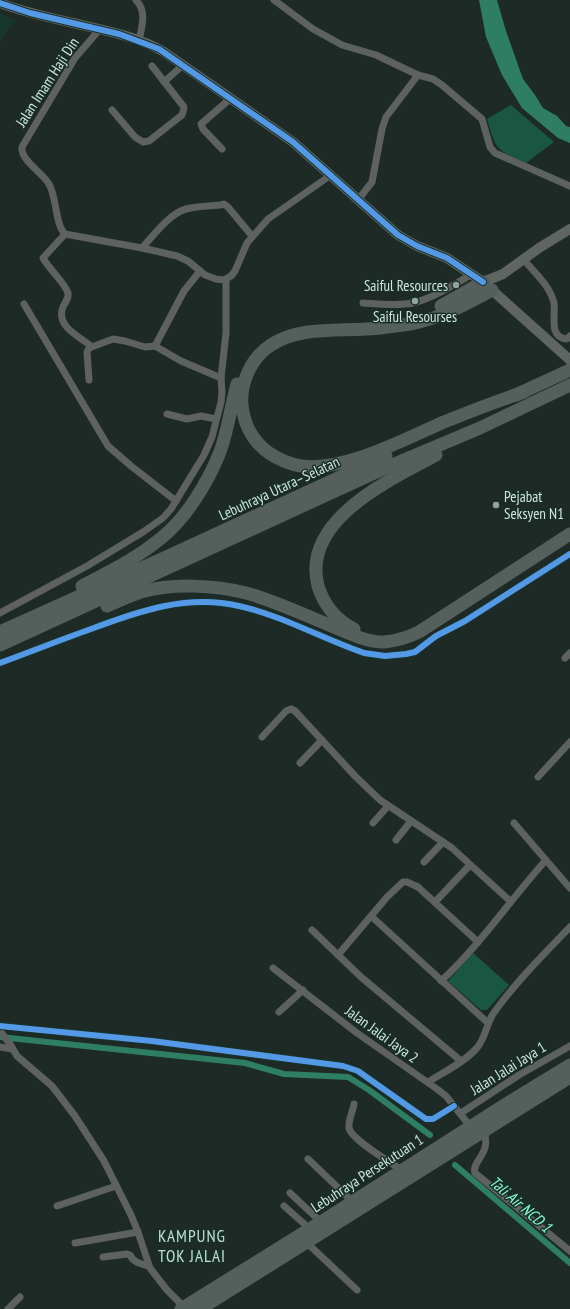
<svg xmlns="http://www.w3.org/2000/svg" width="570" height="1309" font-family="'PT Sans Narrow',sans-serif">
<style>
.built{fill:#17372c}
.green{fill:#195743}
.water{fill:#2e7e64}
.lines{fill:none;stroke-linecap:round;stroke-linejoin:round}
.canal{stroke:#2e7e64;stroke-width:6}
.street{stroke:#5d6260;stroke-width:7}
.secondary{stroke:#5e6562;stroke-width:10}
.highway{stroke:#55605c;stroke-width:13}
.cycleway-casing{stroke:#173027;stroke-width:8}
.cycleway{stroke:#5399e6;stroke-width:6}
.poi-dot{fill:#94a29d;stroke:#173027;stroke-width:1.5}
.labels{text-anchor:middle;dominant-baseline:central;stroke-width:3;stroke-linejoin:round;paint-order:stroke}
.street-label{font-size:15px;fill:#d4e3dd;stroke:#173027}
.poi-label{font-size:15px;fill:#d4e3dd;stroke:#173027;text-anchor:end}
.water-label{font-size:16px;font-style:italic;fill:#86fcd1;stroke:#173027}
.quarter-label{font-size:17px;letter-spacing:1px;fill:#c1dfd2;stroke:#173027}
</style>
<rect width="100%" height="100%" fill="#1d2a26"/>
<path class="built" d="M 0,13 L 16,21 L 0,41 Z"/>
<g class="green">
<path d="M 511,105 L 554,142 L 526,163 C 496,150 496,150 487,119 Z"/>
<path d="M 473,953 L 509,985 L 487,1010 L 481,1010 L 448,981 Z"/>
</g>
<path class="water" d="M 479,0 L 497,0 L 506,31 L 523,79 L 535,95 L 543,108 L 557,116 L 566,126 L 570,127 L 570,143 L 558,138 L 522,108 L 502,75 L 486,37 Z"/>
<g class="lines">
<g class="canal">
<path d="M 0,1037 L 245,1063 L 284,1074 L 348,1077 L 369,1090 L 430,1135"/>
<path d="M 455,1165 L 570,1263"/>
</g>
<g class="street">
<path d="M 136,0 C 147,11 142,27 139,40"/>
<path d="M 274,0 L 313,29 L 333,40 L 342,45 L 376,55 L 418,75 L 433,79 L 442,85 L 482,119 L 490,147 L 495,153 L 570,186"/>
<path d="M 164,82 L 183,65"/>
<path d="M 112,110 L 135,137 L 143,142 L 149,141 L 182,115 L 183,112 L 184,107 L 152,66"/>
<path d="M 222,149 L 203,129 L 201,124 L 231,98"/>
<path d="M 358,200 L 372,182 L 382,129 L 386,117 L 418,75"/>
<path d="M 65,234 L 142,248 L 177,256 L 188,261 L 205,275 L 216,279 L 224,280 L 231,276 L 235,271 L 247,243 L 268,219 L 331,175"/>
<path d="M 65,234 C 55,224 57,198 49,184 C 43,173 20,160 22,147 L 75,58 L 100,29"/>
<path d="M 65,234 L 43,258 C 49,269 64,282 68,293 C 69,299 65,302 63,307 C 55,326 80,337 91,346"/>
<path d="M 142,248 C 153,236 170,213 186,209 C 197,206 209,206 220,205 L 224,204 L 228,207 L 252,236"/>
<path d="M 524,260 C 535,273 550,286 554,303 C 556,315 548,338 567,339 L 570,336"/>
<path d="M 363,303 C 379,304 397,306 413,303 C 433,298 454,285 472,274"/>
<path d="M 24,304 L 108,446 L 131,466 L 176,501"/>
<path d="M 155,346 L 181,361 L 221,378"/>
<path d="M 89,380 L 87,352 L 89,348 L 113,339 L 125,341 L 145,347 L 155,346 L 184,291 L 200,271"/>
<path d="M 167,414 L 187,419 L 201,416 L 216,419"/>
<path d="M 0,613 L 87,566 L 143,532 L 163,518 L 171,509 L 204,455 L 212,437 L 221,402 L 222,392 L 221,378 L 226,333 L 226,279"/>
<path d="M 565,658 L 570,653"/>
<path d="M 0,663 C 30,652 60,640 91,629 C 139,611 187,594 239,606 C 281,615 323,639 364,653 L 385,656 L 406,654 L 415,652 L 436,636 L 465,621 L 570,554"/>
<path d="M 262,737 L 286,711 L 291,709 L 295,711 L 356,777 L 380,800 L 452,848 L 510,901"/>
<path d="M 300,763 L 322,740"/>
<path d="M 538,777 L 570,742"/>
<path d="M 373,823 L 388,806"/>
<path d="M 514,823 L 570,888"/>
<path d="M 396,840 L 411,821"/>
<path d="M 424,862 L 443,842"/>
<path d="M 435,902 L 470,865"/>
<path d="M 371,916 L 488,1023"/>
<path d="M 312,930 L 361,977 L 461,1061"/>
<path d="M 338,955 L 387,897 L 403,882 L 407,882 L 418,887 L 478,942"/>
<path d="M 273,968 L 357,1033 L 437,1089 L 446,1096 L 470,1126"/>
<path d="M 441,981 C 480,945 510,900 546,860"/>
<path d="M 279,1012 L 303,990"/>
<path d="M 0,1026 L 152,1041 L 343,1066 L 358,1071 L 365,1076 L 426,1119 L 433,1119 L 454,1106"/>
<path d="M 0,1031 L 10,1044 L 17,1056 L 52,1086 L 75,1116 L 104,1161 L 131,1215 L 138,1232 L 150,1268 L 167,1290 L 184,1307"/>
<path d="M 0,1047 L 12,1049"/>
<path d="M 428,1082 C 444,1072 463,1063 476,1049 C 485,1040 486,1025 493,1014 C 514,984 544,954 570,927"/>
<path d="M 354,1104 C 353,1111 348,1120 349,1128 C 351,1139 391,1163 402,1170"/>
<path d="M 461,1113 L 519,1075 L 570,1046"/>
<path d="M 484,1132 C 492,1154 471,1161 475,1173 L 570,1251"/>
<path d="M 308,1159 L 352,1201"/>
<path d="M 290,1193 L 321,1222"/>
<path d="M 57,1206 L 116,1186"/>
<path d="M 284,1206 L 310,1229"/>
<path d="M 75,1243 L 138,1232"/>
<path d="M 307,1243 L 357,1290"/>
<path d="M 103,1257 L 127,1254 L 130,1255 C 133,1262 141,1264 148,1266"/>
<path d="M 8,1309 L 20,1297"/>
</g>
<g class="secondary">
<path d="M 0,3 C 28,14 57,19 86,26 C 112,32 140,38 164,52 L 293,142 L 398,235 L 417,246 L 447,258 L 483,282 L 570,360"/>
<path d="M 483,282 L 503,274 L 539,248 L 570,229"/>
</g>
<g class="highway">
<path d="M 492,290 C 466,304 439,319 410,324 C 396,326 381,329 366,329 C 335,331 298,327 271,345 C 252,357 240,382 242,405 C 244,424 252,441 269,453 C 278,459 289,464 301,466 C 344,472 405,439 444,422 C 471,411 497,401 524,392"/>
<path d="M 441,306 L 483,282"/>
<path d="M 516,395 L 570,370"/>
<path d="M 82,586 C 109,572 137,558 160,539 C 186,519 208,482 220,452 C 228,430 231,406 237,384"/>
<path d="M 107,606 C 118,601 129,596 141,592 C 172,583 215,585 246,593 C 275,601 302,614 329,625 C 346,632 365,642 384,642 C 395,641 409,637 419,632 L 570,534"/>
<path d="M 354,629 C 336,620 324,605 318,586 C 301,520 390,480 436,455"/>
<path d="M 0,632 L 162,559 L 386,456"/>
<path d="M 0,645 L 385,468 L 480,428 L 570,385"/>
<path d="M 181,1309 L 321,1222 L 503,1106 L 570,1065"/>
<path d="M 200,1309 L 570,1077"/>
</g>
<defs>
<g id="cycleway">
<path d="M 0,3 L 30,13 L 119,34 L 159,49 L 293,142 L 398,235 L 417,246 L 447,258 L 483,282"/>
<path d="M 0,663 C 30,652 60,640 91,629 C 139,611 187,594 239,606 C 281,615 323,639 364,653 L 385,656 L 406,654 L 415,652 L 436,636 L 465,621 L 570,554"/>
<path d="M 0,1026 L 152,1041 L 343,1066 L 358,1071 L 365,1076 L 426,1119 L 433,1119 L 454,1106"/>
</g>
</defs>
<use href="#cycleway" class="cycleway-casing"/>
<use href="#cycleway" class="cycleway"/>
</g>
<g class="poi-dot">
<circle cx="456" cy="285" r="4"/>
<circle cx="415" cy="301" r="4"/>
<circle cx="496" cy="505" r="4"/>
</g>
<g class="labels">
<g class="street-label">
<text transform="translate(47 82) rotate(-57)">Jalan Imam Haji Din</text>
<text transform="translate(279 488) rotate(-25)">Lebuhraya Utara–Selatan</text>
<text transform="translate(382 1034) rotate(36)">Jalan Jalai Jaya 2</text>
<text transform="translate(508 1068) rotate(-32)">Jalan Jalai Jaya 1</text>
<text transform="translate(367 1173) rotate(-33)">Lebuhraya Persekutuan 1</text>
</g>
<g class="poi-label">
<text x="448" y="285">Saiful Resources</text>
<text x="415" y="316" text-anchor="middle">Saiful Resourses</text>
<text x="504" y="496" text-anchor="start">Pejabat<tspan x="504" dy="17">Seksyen N1</tspan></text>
</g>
<g class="water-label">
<text transform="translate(521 1204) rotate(41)">Tali Air NCD 1</text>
</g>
<g class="quarter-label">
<text x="192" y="1236">KAMPUNG<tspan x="192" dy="20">TOK JALAI</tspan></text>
</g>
</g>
</svg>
